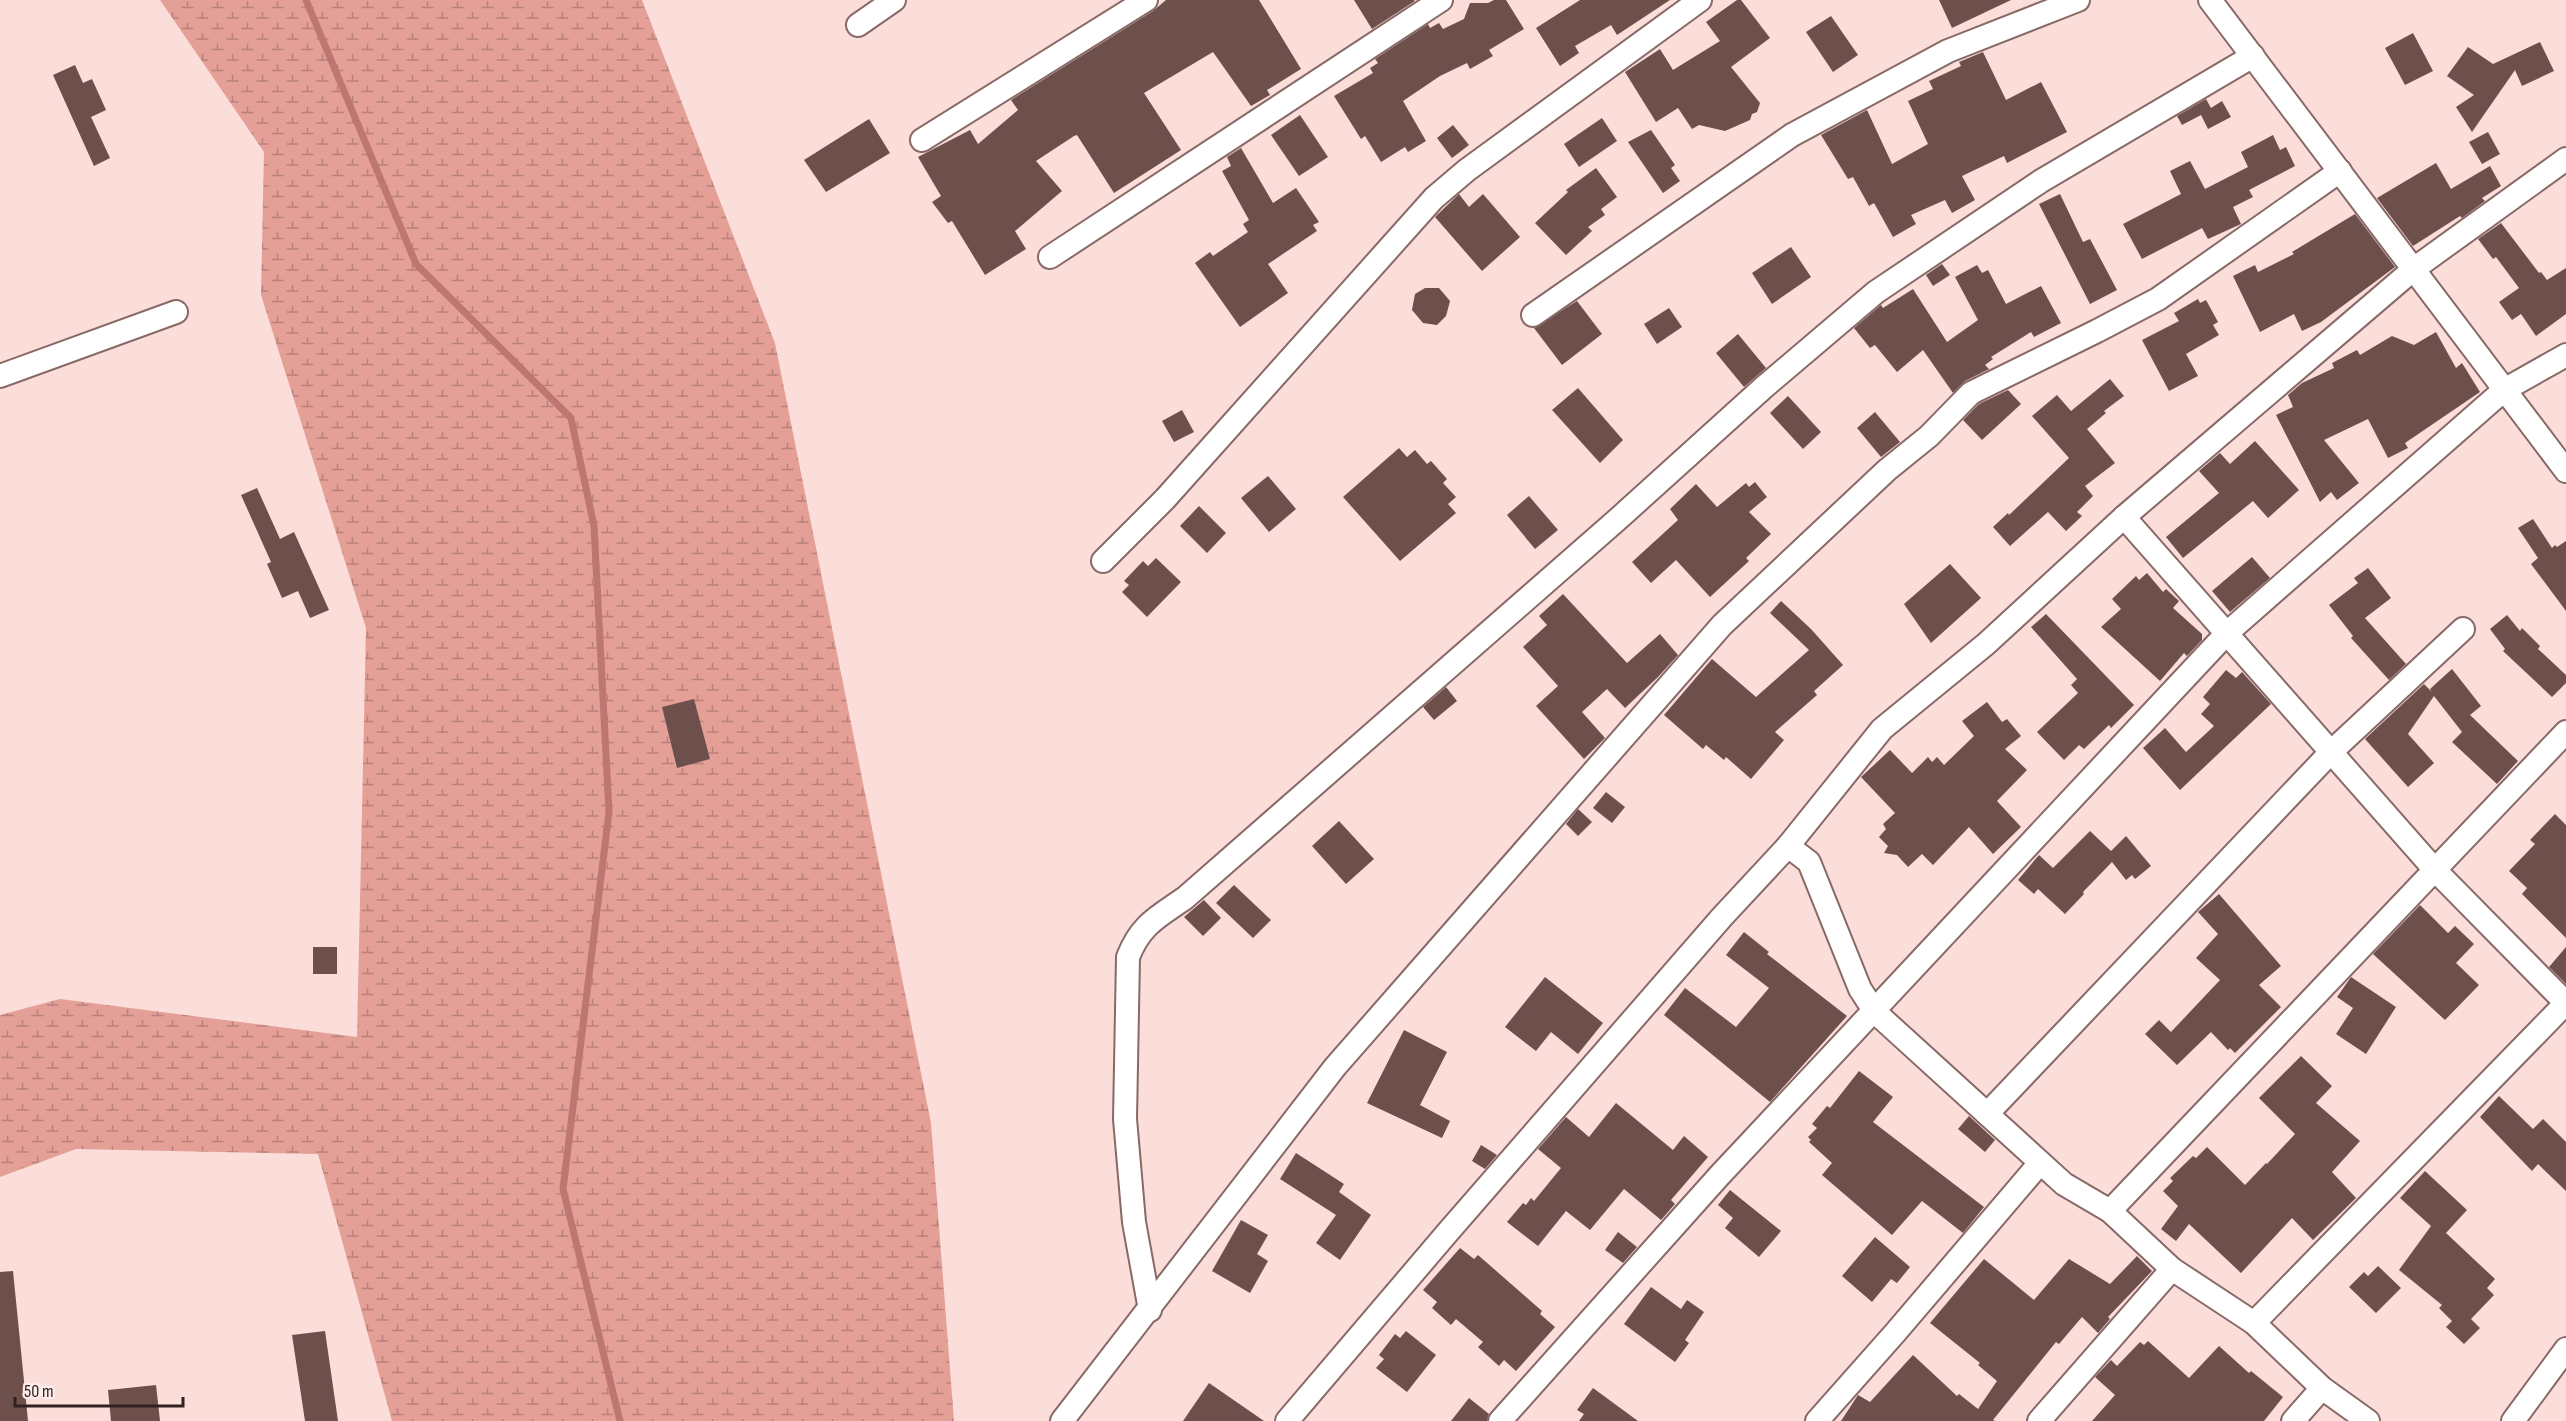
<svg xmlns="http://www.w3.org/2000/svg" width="2566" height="1421" font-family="'Sofia Sans Condensed',sans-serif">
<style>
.wetland{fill:url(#wetland-marsh)}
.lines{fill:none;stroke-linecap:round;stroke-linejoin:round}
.stream{stroke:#be7770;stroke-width:7}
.building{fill:#6d4f4c}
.minor-casing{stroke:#886965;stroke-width:26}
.minor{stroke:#fff;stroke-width:22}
</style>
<defs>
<pattern id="wetland-marsh" width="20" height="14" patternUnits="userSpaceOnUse" patternTransform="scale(1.5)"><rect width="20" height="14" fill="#e49f97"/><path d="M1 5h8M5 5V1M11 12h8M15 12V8" fill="none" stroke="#b9817b"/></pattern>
</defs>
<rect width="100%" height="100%" fill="#fbddd9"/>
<path class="wetland" d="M 160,0 L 642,0 L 775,343 L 931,1123 L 954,1421 L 392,1421 L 318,1154 L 76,1149 L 0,1177 L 0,1015 L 60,999 L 357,1037 L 366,628 L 261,295 L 264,152 Z"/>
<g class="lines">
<path class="stream" d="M 306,0 L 416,264 L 571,418 L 594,526 L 609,812 L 563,1189 L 620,1421"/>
</g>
<g class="building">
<path d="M 1166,0 L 1259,0 L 1301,69 L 1267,90 L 1270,95 L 1251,106 L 1213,52 L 1144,93 L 1181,150 L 1114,193 L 1077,135 L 1074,136 L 1036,161 L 1062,191 L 1015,231 L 1026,249 L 985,275 L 952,221 L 948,223 L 932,202 L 941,196 L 918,157 L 970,130 L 978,144 L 1018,110 L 1011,100 L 1153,11 Z"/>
<path d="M 1354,0 L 1414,0 L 1415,1 L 1372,29 Z"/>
<path d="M 1494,0 L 1506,0 L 1524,29 L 1489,50 L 1493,56 L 1470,69 L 1467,63 L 1440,76 L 1403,101 L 1426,141 L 1408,152 L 1405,147 L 1381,162 L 1365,136 L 1361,139 L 1334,96 L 1373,73 L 1370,68 L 1378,63 L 1375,59 L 1428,24 L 1430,28 L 1439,23 L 1443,29 L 1464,19 L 1470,3 L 1488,3 Z"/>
<path d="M 1580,0 L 1670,0 L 1617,35 L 1611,25 L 1575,46 L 1579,53 L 1560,66 L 1536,28 Z"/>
<path d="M 1737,0 L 1741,0 L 1770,38 L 1731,67 L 1760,103 L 1757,112 L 1752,114 L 1750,120 L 1725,131 L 1699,125 L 1692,129 L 1678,108 L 1656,122 L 1625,72 L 1660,49 L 1673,70 L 1720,41 L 1706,22 Z"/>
<path d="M 1939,0 L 2011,0 L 1952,28 Z"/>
<path d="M 1831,16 L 1858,55 L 1833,72 L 1806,32 Z"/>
<path d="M 2413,33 L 2433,71 L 2405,85 L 2385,48 Z"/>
<path d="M 2540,42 L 2554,71 L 2522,86 L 2515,70 L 2472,132 L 2456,107 L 2474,95 L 2447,76 L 2468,47 L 2493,64 Z"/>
<path d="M 1983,52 L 2006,100 L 2041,82 L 2067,132 L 2007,163 L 2004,156 L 1962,176 L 1975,200 L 1952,213 L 1945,200 L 1911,215 L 1916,224 L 1893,237 L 1874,203 L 1869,206 L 1853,177 L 1848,179 L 1821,135 L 1867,110 L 1892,164 L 1928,144 L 1908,101 L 1933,89 L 1929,81 L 1961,66 L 1959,62 Z"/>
<path d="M 75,65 L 83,83 L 92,79 L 106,110 L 91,117 L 110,158 L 94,166 L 53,75 Z"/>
<path d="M 2206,99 L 2211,108 L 2222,101 L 2231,117 L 2208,129 L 2201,115 L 2182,125 L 2177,116 Z"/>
<path d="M 1300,115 L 1328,157 L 1299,176 L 1271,135 Z"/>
<path d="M 1602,118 L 1617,141 L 1579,167 L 1564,144 Z"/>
<path d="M 869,119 L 890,153 L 826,192 L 804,160 Z"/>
<path d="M 1453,125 L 1469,145 L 1452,158 L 1437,138 Z"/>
<path d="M 1651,130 L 1675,165 L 1671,168 L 1680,181 L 1663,193 L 1628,142 Z"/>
<path d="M 2488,132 L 2500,154 L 2482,164 L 2469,142 Z"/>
<path d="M 2273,135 L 2280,150 L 2286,147 L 2295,166 L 2249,190 L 2253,197 L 2233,207 L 2241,224 L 2208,239 L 2202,228 L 2142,259 L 2123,224 L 2181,194 L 2170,171 L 2190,161 L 2205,189 L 2248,167 L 2241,152 Z"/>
<path d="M 1241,148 L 1273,203 L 1296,188 L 1319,222 L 1313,225 L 1317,231 L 1268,264 L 1288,293 L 1240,327 L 1195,263 L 1210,252 L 1213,256 L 1248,232 L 1243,224 L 1249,220 L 1222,171 L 1231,166 L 1227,157 Z"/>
<path d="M 2436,163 L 2451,189 L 2490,166 L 2501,186 L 2482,198 L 2485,201 L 2462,218 L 2460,216 L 2413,246 L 2377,198 Z"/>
<path d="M 1596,168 L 1617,197 L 1601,209 L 1605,215 L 1588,227 L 1592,231 L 1566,255 L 1535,223 L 1568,192 L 1566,190 Z"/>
<path d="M 1459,194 L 1469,207 L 1483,194 L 1520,237 L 1482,271 L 1435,217 Z"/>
<path d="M 2060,194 L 2083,242 L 2090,239 L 2117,290 L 2090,304 L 2039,204 Z"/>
<path d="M 2355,214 L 2395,267 L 2321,322 L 2302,331 L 2294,314 L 2260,332 L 2233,276 L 2255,265 L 2258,272 L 2294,254 L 2292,252 Z"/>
<path d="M 2501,223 L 2539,273 L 2541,272 L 2547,280 L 2566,268 L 2566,314 L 2536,336 L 2521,314 L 2512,320 L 2499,302 L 2519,288 L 2496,257 L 2493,259 L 2478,239 Z"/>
<path d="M 1791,247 L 1811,277 L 1772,304 L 1752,273 Z"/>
<path d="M 1942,264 L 1950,275 L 1933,286 L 1926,275 Z"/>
<path d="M 1977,265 L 1982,273 L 1988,270 L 2006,304 L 2041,286 L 2061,323 L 2034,337 L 2031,332 L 1991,357 L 1993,359 L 1985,365 L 1989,369 L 1965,381 L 1953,393 L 1923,350 L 1897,372 L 1875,345 L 1870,348 L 1854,328 L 1881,305 L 1883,308 L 1913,289 L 1947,342 L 1978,320 L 1955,277 Z"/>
<path d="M 1425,288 L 1439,288 L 1450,301 L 1446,316 L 1437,325 L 1423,323 L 1412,310 L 1415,294 Z"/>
<path d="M 2198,299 L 2200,303 L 2206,300 L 2218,322 L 2213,325 L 2219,335 L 2186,354 L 2198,376 L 2169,391 L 2142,340 L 2179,321 L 2174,313 Z"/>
<path d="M 1577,301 L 1602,334 L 1562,365 L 1534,328 Z"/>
<path d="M 1669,308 L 1682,327 L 1657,344 L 1644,324 Z"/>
<path d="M 2436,332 L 2456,368 L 2462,363 L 2480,392 L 2405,443 L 2408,448 L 2388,458 L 2368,419 L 2324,440 L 2359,483 L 2337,500 L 2331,492 L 2320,502 L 2276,415 L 2293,407 L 2288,395 L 2302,383 L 2334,368 L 2332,363 L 2357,350 L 2360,355 L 2392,336 L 2414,345 Z"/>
<path d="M 1738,334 L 1766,368 L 1744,387 L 1716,353 Z"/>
<path d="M 2110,379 L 2124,396 L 2104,411 L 2106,413 L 2087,429 L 2115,463 L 2085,486 L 2093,496 L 2077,512 L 2082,516 L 2066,531 L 2048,512 L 2010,546 L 1993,527 L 2008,513 L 2009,515 L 2069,458 L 2032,416 L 2057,395 L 2071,411 Z"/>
<path d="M 1578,388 L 1623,440 L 1600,463 L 1552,410 Z"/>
<path d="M 2008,390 L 2021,404 L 1982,440 L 1963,420 L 1979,404 Z"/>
<path d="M 1788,396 L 1821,432 L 1803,449 L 1770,413 Z"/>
<path d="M 1182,410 L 1194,432 L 1174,442 L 1162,421 Z"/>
<path d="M 1875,412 L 1900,442 L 1881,457 L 1857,428 Z"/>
<path d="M 2255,441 L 2299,490 L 2268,518 L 2253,501 L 2183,558 L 2166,537 L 2219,493 L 2199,471 L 2220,453 L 2230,464 Z"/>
<path d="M 1399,448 L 1407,457 L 1415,450 L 1427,464 L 1431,461 L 1447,479 L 1443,483 L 1456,497 L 1448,504 L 1456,513 L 1400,561 L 1343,497 Z"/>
<path d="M 1268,476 L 1296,509 L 1269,532 L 1241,498 Z"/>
<path d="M 1755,482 L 1767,497 L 1749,512 L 1771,534 L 1746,558 L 1749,561 L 1710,597 L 1676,560 L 1651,583 L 1632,562 L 1678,520 L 1670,509 L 1696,484 L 1717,507 L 1746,483 L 1749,487 Z"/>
<path d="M 257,488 L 280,539 L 294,532 L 329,610 L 310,618 L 298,591 L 282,598 L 267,564 L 271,562 L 241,495 Z"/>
<path d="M 1529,496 L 1558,530 L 1535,549 L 1507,515 Z"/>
<path d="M 1199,506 L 1226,533 L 1207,553 L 1180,526 Z"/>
<path d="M 2533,519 L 2552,548 L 2555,545 L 2557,547 L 2566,541 L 2566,611 L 2531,564 L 2538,558 L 2518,528 Z"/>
<path d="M 2252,557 L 2270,578 L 2230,612 L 2212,591 Z"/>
<path d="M 1156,558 L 1181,582 L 1147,617 L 1122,592 L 1129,585 L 1124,581 L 1143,561 L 1148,566 Z"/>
<path d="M 1950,564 L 1981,598 L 1931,643 L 1904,604 Z"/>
<path d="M 2368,568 L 2391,598 L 2365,618 L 2406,664 L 2389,680 L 2351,638 L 2353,636 L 2329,605 L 2358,583 L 2354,578 Z"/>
<path d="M 2147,573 L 2163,592 L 2166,589 L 2179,601 L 2173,608 L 2202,634 L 2202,640 L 2187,656 L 2184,653 L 2160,681 L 2101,627 L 2121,609 L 2112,599 L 2136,576 L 2139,580 Z"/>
<path d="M 1563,594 L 1627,663 L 1660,634 L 1678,655 L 1658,677 L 1625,708 L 1607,689 L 1582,712 L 1605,738 L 1584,759 L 1536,706 L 1558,686 L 1523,647 L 1547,625 L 1539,616 Z"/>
<path d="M 1781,601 L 1811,629 L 1843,665 L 1814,691 L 1817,695 L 1775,732 L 1784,740 L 1751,779 L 1726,757 L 1724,760 L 1706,745 L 1703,749 L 1664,715 L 1712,659 L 1756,697 L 1809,650 L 1770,613 Z"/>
<path d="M 2046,614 L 2134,705 L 2111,728 L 2109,725 L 2084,749 L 2079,745 L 2064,760 L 2037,732 L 2078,693 L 2071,685 L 2077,679 L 2031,627 Z"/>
<path d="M 2507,615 L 2520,631 L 2522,628 L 2540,646 L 2538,649 L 2566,675 L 2566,683 L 2552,697 L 2503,651 L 2505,649 L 2490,629 Z"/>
<path d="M 2452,669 L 2481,706 L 2470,715 L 2518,761 L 2497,784 L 2452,742 L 2462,732 L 2434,696 L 2408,734 L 2434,763 L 2408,787 L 2365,739 L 2424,684 L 2432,692 L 2430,689 Z"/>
<path d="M 2226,670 L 2236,678 L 2242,672 L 2271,704 L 2180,790 L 2143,748 L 2165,728 L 2186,752 L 2214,726 L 2201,714 L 2210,704 L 2203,697 Z"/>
<path d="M 1446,687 L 1457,701 L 1434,720 L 1423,707 Z"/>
<path d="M 694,699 L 710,759 L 677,768 L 662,707 Z"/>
<path d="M 1987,702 L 2002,722 L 2007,719 L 2021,736 L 2005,749 L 2027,770 L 1997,801 L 2021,827 L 1993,854 L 1969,827 L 1933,865 L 1922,854 L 1908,867 L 1897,855 L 1884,853 L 1888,846 L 1879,837 L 1886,829 L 1883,824 L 1895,813 L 1861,777 L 1890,750 L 1912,773 L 1928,757 L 1932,762 L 1937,757 L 1944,765 L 1974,736 L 1962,721 Z"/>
<path d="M 1606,792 L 1625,807 L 1612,823 L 1593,808 Z"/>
<path d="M 1578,809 L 1592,822 L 1578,836 L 1566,824 Z"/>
<path d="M 2555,814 L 2566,825 L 2566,938 L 2522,894 L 2527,888 L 2509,871 L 2535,844 L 2530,840 Z"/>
<path d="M 1339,821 L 1374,859 L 1346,884 L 1312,846 Z"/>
<path d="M 2090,831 L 2111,851 L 2126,836 L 2151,866 L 2135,879 L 2132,875 L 2126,880 L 2112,862 L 2083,892 L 2084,894 L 2065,914 L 2038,889 L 2034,894 L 2018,880 L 2039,855 L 2053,868 Z"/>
<path d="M 1234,885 L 1271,920 L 1253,938 L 1216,903 Z"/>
<path d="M 2219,894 L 2281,966 L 2259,985 L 2281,1007 L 2235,1053 L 2230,1048 L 2228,1050 L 2211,1032 L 2177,1065 L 2145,1034 L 2159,1020 L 2171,1032 L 2220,980 L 2196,958 L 2218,934 L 2198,912 Z"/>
<path d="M 1204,900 L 1221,918 L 1203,936 L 1184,917 Z"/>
<path d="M 2420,905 L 2448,933 L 2455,926 L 2474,944 L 2456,963 L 2479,985 L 2445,1020 L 2373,954 Z"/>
<path d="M 1744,932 L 1769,952 L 1767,954 L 1847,1016 L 1770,1102 L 1664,1015 L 1685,988 L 1736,1027 L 1769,988 L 1726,955 Z"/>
<rect x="313" y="947" width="24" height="27"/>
<path d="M 2566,947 L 2566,984 L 2549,967 Z"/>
<path d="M 1545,977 L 1603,1023 L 1578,1054 L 1551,1032 L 1536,1051 L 1505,1027 Z"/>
<path d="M 2351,977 L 2396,1007 L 2366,1054 L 2336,1034 L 2353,1008 L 2337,997 Z"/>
<path d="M 1404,1030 L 1447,1052 L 1420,1105 L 1450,1121 L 1442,1138 L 1367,1103 Z"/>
<path d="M 2301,1056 L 2332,1086 L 2316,1103 L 2360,1141 L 2332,1172 L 2356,1198 L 2313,1240 L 2292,1218 L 2241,1273 L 2189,1224 L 2176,1241 L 2161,1229 L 2178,1206 L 2163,1191 L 2173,1181 L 2170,1178 L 2193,1156 L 2196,1158 L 2207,1147 L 2245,1185 L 2266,1163 L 2267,1164 L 2295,1134 L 2259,1098 Z"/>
<path d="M 1859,1071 L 1893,1097 L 1873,1122 L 1984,1207 L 1963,1233 L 1922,1201 L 1892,1235 L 1822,1175 L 1832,1163 L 1809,1142 L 1811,1140 L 1808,1137 L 1817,1128 L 1812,1124 L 1827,1106 L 1830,1108 Z"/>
<path d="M 2499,1096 L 2533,1129 L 2543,1119 L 2566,1142 L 2566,1191 L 2538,1164 L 2532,1171 L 2480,1117 Z"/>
<path d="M 1616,1103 L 1673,1150 L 1684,1136 L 1708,1157 L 1671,1200 L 1675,1204 L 1661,1220 L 1624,1189 L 1590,1230 L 1566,1211 L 1538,1246 L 1507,1222 L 1523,1203 L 1526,1205 L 1531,1198 L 1534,1201 L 1561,1168 L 1538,1149 L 1566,1117 L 1589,1137 Z"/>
<path d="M 1969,1116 L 1995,1140 L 1985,1152 L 1958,1129 Z"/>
<path d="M 1481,1145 L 1497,1155 L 1485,1169 L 1472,1161 Z"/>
<path d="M 1296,1153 L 1344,1184 L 1339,1192 L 1371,1215 L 1340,1260 L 1316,1243 L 1336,1215 L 1280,1179 Z"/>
<path d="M 2425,1171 L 2467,1210 L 2446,1233 L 2495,1279 L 2487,1288 L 2494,1295 L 2471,1319 L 2480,1328 L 2464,1344 L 2446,1327 L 2452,1321 L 2439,1308 L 2442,1305 L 2399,1270 L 2431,1226 L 2400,1198 Z"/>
<path d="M 1730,1190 L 1781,1231 L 1759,1257 L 1725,1228 L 1733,1218 L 1718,1205 Z"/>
<path d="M 1241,1220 L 1268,1235 L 1257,1254 L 1268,1261 L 1250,1293 L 1212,1271 Z"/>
<path d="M 1618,1232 L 1637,1247 L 1623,1263 L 1605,1250 Z"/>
<path d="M 1875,1237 L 1910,1267 L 1897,1283 L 1891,1279 L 1872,1302 L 1842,1276 Z"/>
<path d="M 1460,1248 L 1474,1259 L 1478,1255 L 1542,1311 L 1540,1314 L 1555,1327 L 1516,1371 L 1504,1360 L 1499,1366 L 1478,1347 L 1483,1342 L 1456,1319 L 1451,1325 L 1432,1308 L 1437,1302 L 1423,1290 Z"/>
<path d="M 2137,1256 L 2152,1271 L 2108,1317 L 2110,1319 L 2098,1333 L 2082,1317 L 2059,1344 L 2056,1342 L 1993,1420 L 1995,1421 L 1841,1421 L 1858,1395 L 1870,1402 L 1913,1355 L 1957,1396 L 1959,1394 L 1978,1409 L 1997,1381 L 1978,1365 L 1980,1363 L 1930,1323 L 1984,1259 L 2034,1300 L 2069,1259 L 2110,1284 Z"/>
<path d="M 2378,1266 L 2401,1288 L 2376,1313 L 2349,1287 L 2364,1272 L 2368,1276 Z"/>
<path d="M 13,1271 L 28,1421 L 0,1421 L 0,1272 Z"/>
<path d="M 1651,1287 L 1681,1309 L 1687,1300 L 1704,1312 L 1685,1340 L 1689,1343 L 1675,1362 L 1624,1324 Z"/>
<path d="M 325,1331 L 338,1421 L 305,1421 L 292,1335 Z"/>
<path d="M 1406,1331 L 1436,1355 L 1407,1392 L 1376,1368 L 1384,1359 L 1379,1355 L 1395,1334 L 1400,1338 Z"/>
<path d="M 2148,1341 L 2189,1378 L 2219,1346 L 2249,1373 L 2251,1371 L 2283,1397 L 2264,1421 L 2092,1421 L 2115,1395 L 2095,1377 L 2111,1360 L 2117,1366 L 2140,1342 L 2144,1345 Z"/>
<path d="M 1209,1383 L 1264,1421 L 1183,1421 Z"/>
<path d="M 156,1385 L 160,1421 L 111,1421 L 108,1390 Z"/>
<path d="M 1593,1388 L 1638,1421 L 1579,1421 L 1584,1414 L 1577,1410 Z"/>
<path d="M 1469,1398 L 1489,1414 L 1487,1421 L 1451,1421 Z"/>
</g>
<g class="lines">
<defs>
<g id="minor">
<path d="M 2210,0 L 2566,471"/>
<path d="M 858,25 L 894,0"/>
<path d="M 922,140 L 1146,0"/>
<path d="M 1050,257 L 1441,0"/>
<path d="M 1533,315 L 1792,135 L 1948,51 L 2078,0"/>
<path d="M 0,376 L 176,312"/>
<path d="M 2124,517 L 2435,870 L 2566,1003"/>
<path d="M 1103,561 L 1165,499 L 1434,198 L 1467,170 L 1700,0"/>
<path d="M 1788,846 L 1809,862 L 1860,989 L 1875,1012 L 2064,1184 L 2110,1211 L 2172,1269 L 2254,1323 L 2322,1388 L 2368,1421"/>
<path d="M 1987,1114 L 2332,751 L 2463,629"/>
<path d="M 2110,1211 L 2566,732"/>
<path d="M 1150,1310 L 1134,1222 L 1125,1119 L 1128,957 C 1141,924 1158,917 1185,898 L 1618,519 L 1763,388 L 1876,292 L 2041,181 L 2253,56"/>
<path d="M 2254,1323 L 2566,1003"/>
<path d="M 1062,1421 L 1335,1067 L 1722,625 L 1887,470 L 1929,436 L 1971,393 L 2097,331 L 2158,299 L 2340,171"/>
<path d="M 1287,1421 L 1448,1232 L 1722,917 L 1788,846 L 1882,729 L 1986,644 L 2124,517 L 2415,268 L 2566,159"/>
<path d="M 1500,1421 L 1719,1176 L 2227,633 L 2504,390 L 2566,355"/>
<path d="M 1817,1421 L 1895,1333 L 2040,1163"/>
<path d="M 2039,1421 L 2172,1269"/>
<path d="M 2293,1421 L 2322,1388"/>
<path d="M 2513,1421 L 2566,1349"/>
</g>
</defs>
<use href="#minor" class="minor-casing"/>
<use href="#minor" class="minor"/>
</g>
<path d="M15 1397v9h168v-9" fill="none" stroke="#2f2221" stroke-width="3"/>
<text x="24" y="1397" font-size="18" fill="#2f2221" stroke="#fdeeec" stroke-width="4.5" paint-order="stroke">50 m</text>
</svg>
